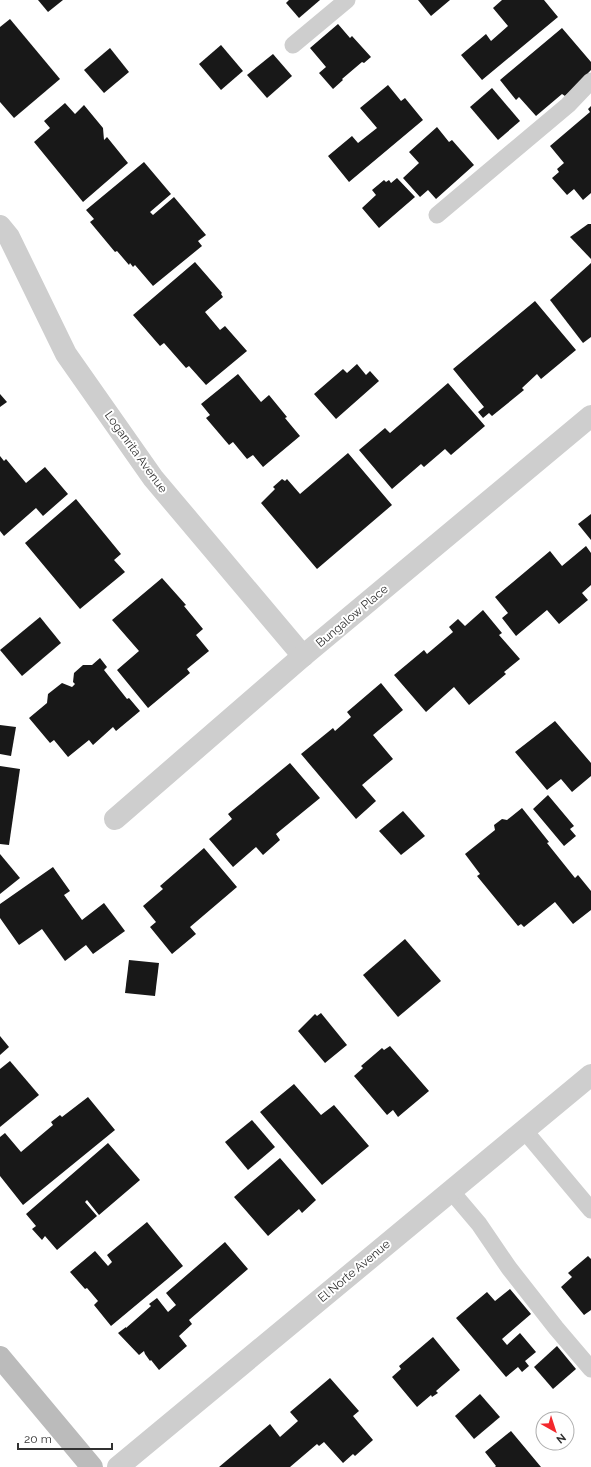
<svg xmlns="http://www.w3.org/2000/svg" width="591" height="1467" font-family="Raleway,sans-serif">
<style>
.building{fill:#181818}
.lines{fill:none;stroke-linecap:round;stroke-linejoin:round}
.lane{stroke:#cecece;stroke-width:17}
.street{stroke:#cecece;stroke-width:22}
.secondary{stroke:#bbb;stroke-width:22}
.labels{text-anchor:middle;dominant-baseline:central;stroke-width:4;stroke-linejoin:round;paint-order:stroke}
.street-label{font-size:12px;fill:#313131;stroke:#fff}
</style>
<rect width="100%" height="100%" fill="#fff"/>
<g class="building">
<path d="M 38,0 L 63,0 L 48,12 Z"/>
<path d="M 289,0 L 320,0 L 299,18 L 286,3 Z"/>
<path d="M 418,0 L 450,0 L 431,16 Z"/>
<path d="M 502,0 L 544,0 L 558,17 L 482,80 L 461,55 L 486,34 L 491,41 L 508,26 L 493,8 Z"/>
<path d="M 10,19 L 60,79 L 14,118 L 0,102 L 0,27 Z"/>
<path d="M 338,24 L 350,38 L 352,36 L 371,57 L 364,63 L 362,62 L 342,79 L 343,80 L 333,89 L 319,73 L 326,67 L 310,48 Z"/>
<path d="M 562,28 L 591,62 L 591,70 L 588,73 L 590,75 L 565,96 L 562,94 L 536,116 L 519,97 L 516,100 L 500,80 Z"/>
<path d="M 221,45 L 243,71 L 221,90 L 199,64 Z"/>
<path d="M 110,48 L 129,72 L 104,93 L 84,70 Z"/>
<path d="M 273,54 L 292,76 L 267,98 L 247,75 Z"/>
<path d="M 388,85 L 401,101 L 405,98 L 423,120 L 349,182 L 328,156 L 352,136 L 358,143 L 377,128 L 360,108 Z"/>
<path d="M 492,88 L 520,121 L 498,140 L 470,107 Z"/>
<path d="M 65,103 L 75,114 L 84,105 L 103,128 L 104,140 L 107,137 L 128,163 L 83,202 L 34,142 L 50,128 L 44,121 Z"/>
<path d="M 591,106 L 591,193 L 583,200 L 574,189 L 567,195 L 552,178 L 559,172 L 557,169 L 564,163 L 550,146 L 590,112 L 588,109 Z"/>
<path d="M 437,127 L 449,142 L 452,140 L 474,165 L 436,199 L 428,190 L 420,197 L 403,178 L 419,163 L 409,152 Z"/>
<path d="M 144,162 L 171,194 L 150,212 L 153,215 L 174,197 L 206,235 L 198,241 L 202,246 L 153,286 L 135,265 L 133,267 L 130,263 L 129,265 L 117,251 L 115,252 L 90,222 L 94,219 L 86,210 Z"/>
<path d="M 397,178 L 415,197 L 379,228 L 362,208 L 376,195 L 372,190 L 384,180 L 386,182 L 389,180 L 391,183 Z"/>
<path d="M 588,224 L 591,224 L 591,259 L 570,237 Z"/>
<path d="M 195,262 L 222,293 L 221,294 L 223,297 L 205,312 L 220,330 L 225,326 L 247,351 L 206,385 L 189,366 L 186,368 L 164,343 L 160,346 L 133,315 Z"/>
<path d="M 591,263 L 591,337 L 583,343 L 550,300 Z"/>
<path d="M 535,301 L 576,350 L 541,379 L 537,374 L 522,388 L 524,390 L 492,416 L 489,413 L 483,418 L 478,412 L 484,407 L 453,369 Z"/>
<path d="M 357,364 L 366,375 L 370,371 L 379,381 L 336,419 L 314,394 L 343,369 L 347,373 Z"/>
<path d="M 238,374 L 261,402 L 269,395 L 287,417 L 285,418 L 300,436 L 263,467 L 253,455 L 247,459 L 233,442 L 229,445 L 206,418 L 210,415 L 201,404 Z"/>
<path d="M 448,383 L 485,426 L 451,455 L 445,449 L 424,467 L 421,464 L 392,489 L 359,450 L 385,428 L 390,433 Z"/>
<path d="M 0,394 L 7,402 L 0,407 Z"/>
<path d="M 348,453 L 392,505 L 317,569 L 261,503 L 275,489 L 273,487 L 282,479 L 285,481 L 287,479 L 300,494 Z"/>
<path d="M 0,456 L 4,461 L 6,459 L 26,483 L 45,467 L 68,494 L 43,516 L 36,508 L 4,536 L 0,531 Z"/>
<path d="M 76,499 L 121,554 L 114,560 L 125,572 L 80,609 L 25,543 Z"/>
<path d="M 591,514 L 591,540 L 578,524 Z"/>
<path d="M 586,546 L 591,553 L 591,585 L 582,593 L 588,600 L 559,624 L 547,610 L 516,636 L 502,618 L 508,613 L 495,597 L 550,551 L 562,566 Z"/>
<path d="M 162,578 L 186,605 L 184,606 L 203,629 L 196,635 L 209,651 L 187,669 L 190,673 L 148,708 L 117,670 L 139,651 L 112,620 Z"/>
<path d="M 483,610 L 502,633 L 499,635 L 520,659 L 504,672 L 506,674 L 469,705 L 454,687 L 426,712 L 394,675 L 424,650 L 427,654 L 453,632 L 449,627 L 458,619 L 465,626 Z"/>
<path d="M 40,617 L 61,643 L 22,676 L 0,650 Z"/>
<path d="M 100,658 L 107,667 L 104,670 L 127,699 L 129,698 L 140,711 L 116,731 L 113,727 L 93,745 L 89,740 L 68,757 L 54,740 L 50,743 L 29,718 L 47,703 L 48,694 L 62,683 L 72,687 L 75,684 L 73,682 L 74,673 L 83,665 L 92,665 Z"/>
<path d="M 381,683 L 403,710 L 373,735 L 393,759 L 362,785 L 376,801 L 356,819 L 301,754 L 333,728 L 335,731 L 351,717 L 347,712 Z"/>
<path d="M 555,721 L 591,763 L 591,776 L 572,792 L 561,779 L 547,790 L 515,752 Z"/>
<path d="M 0,725 L 16,727 L 11,756 L 0,754 Z"/>
<path d="M 290,763 L 320,798 L 276,834 L 280,840 L 263,855 L 256,847 L 233,867 L 209,839 L 232,819 L 228,814 Z"/>
<path d="M 0,766 L 20,769 L 9,845 L 0,844 Z"/>
<path d="M 548,795 L 574,826 L 570,829 L 576,836 L 564,846 L 533,809 Z"/>
<path d="M 522,808 L 549,842 L 547,843 L 575,878 L 578,875 L 591,891 L 591,910 L 573,924 L 555,902 L 524,927 L 521,924 L 518,926 L 477,876 L 480,874 L 465,854 L 495,830 L 494,825 L 502,819 L 507,820 Z"/>
<path d="M 403,811 L 425,836 L 401,855 L 379,831 Z"/>
<path d="M 204,848 L 237,887 L 190,927 L 196,934 L 172,954 L 150,927 L 156,922 L 143,906 L 163,889 L 160,886 Z"/>
<path d="M 0,854 L 20,878 L 0,894 Z"/>
<path d="M 53,867 L 70,891 L 64,895 L 82,920 L 104,903 L 125,931 L 93,954 L 86,945 L 65,961 L 42,929 L 19,945 L 0,918 L 0,904 Z"/>
<path d="M 405,939 L 441,981 L 398,1017 L 363,975 Z"/>
<path d="M 129,960 L 159,963 L 155,996 L 125,993 Z"/>
<path d="M 321,1013 L 347,1045 L 325,1063 L 298,1031 L 315,1014 L 317,1016 Z"/>
<path d="M 0,1036 L 9,1047 L 0,1055 Z"/>
<path d="M 390,1046 L 429,1091 L 398,1117 L 393,1110 L 387,1115 L 354,1076 L 363,1068 L 361,1066 L 382,1048 L 384,1050 Z"/>
<path d="M 10,1061 L 39,1095 L 0,1127 L 0,1069 Z"/>
<path d="M 294,1084 L 321,1115 L 334,1105 L 369,1146 L 322,1185 L 260,1112 Z"/>
<path d="M 88,1097 L 115,1130 L 23,1205 L 0,1176 L 0,1137 L 5,1133 L 21,1152 L 53,1125 L 51,1122 L 60,1115 L 62,1117 Z"/>
<path d="M 252,1120 L 275,1147 L 248,1170 L 225,1142 Z"/>
<path d="M 108,1143 L 140,1180 L 99,1215 L 87,1200 L 85,1202 L 97,1216 L 57,1250 L 45,1236 L 42,1240 L 32,1229 L 36,1226 L 26,1214 Z"/>
<path d="M 280,1158 L 316,1200 L 302,1213 L 299,1209 L 268,1236 L 234,1197 Z"/>
<path d="M 147,1222 L 183,1266 L 111,1326 L 94,1305 L 98,1301 L 87,1288 L 85,1289 L 70,1272 L 95,1251 L 108,1266 L 112,1262 L 107,1255 Z"/>
<path d="M 225,1242 L 248,1269 L 189,1320 L 192,1324 L 179,1336 L 187,1346 L 159,1370 L 151,1360 L 150,1361 L 145,1354 L 144,1351 L 139,1355 L 118,1333 L 126,1327 L 126,1328 L 151,1306 L 149,1304 L 157,1298 L 168,1312 L 176,1305 L 166,1293 Z"/>
<path d="M 588,1256 L 591,1259 L 591,1310 L 584,1315 L 561,1287 L 572,1277 L 568,1273 Z"/>
<path d="M 510,1289 L 531,1314 L 502,1339 L 507,1345 L 520,1333 L 536,1352 L 525,1361 L 529,1366 L 522,1372 L 518,1367 L 506,1377 L 456,1318 L 487,1292 L 495,1301 Z"/>
<path d="M 433,1337 L 460,1370 L 436,1391 L 438,1393 L 432,1397 L 431,1395 L 417,1407 L 392,1377 L 401,1369 L 399,1366 Z"/>
<path d="M 557,1346 L 576,1369 L 553,1389 L 534,1367 Z"/>
<path d="M 330,1378 L 359,1411 L 353,1416 L 373,1440 L 355,1456 L 353,1454 L 343,1463 L 324,1442 L 319,1446 L 317,1444 L 290,1467 L 219,1467 L 270,1424 L 280,1437 L 298,1421 L 290,1412 Z"/>
<path d="M 480,1394 L 500,1417 L 474,1439 L 455,1416 Z"/>
<path d="M 511,1431 L 541,1467 L 495,1467 L 496,1466 L 485,1452 Z"/>
</g>
<g class="lines">
<g class="lane">
<path d="M 293,45 L 347,0"/>
<path d="M 437,215 L 568,105 L 591,81"/>
<path d="M 524,1130 L 591,1210"/>
<path d="M 451,1191 L 479,1224 L 509,1268 L 556,1328 L 591,1369"/>
</g>
<g class="street">
<path d="M 0,226 L 9,237 L 66,354 L 153,478 L 303,656"/>
<path d="M 115,819 L 303,656 L 591,416"/>
<path d="M 118,1467 L 591,1075"/>
</g>
<path class="secondary" d="M 0,1357 L 92,1467"/>
</g>
<g class="labels">
<g class="street-label">
<text transform="translate(136 452) rotate(54)">Loganrita Avenue</text>
<text transform="translate(352 616) rotate(-40)">Bungalow Place</text>
<text transform="translate(354 1271) rotate(-40)">El Norte Avenue</text>
</g>
</g>
<g transform="translate(555 1431) rotate(141)"><circle r="19" fill="#ffffff" stroke="#adadad"/>
<path d="M0-3L7 15L0 10L-7 15Z" fill="#f3282d"/>
<text y="-6" font-size="11" font-weight="bold" text-anchor="middle" fill="#313131">N</text>
</g>
<path d="M18 1443v6h94v-6" fill="none" stroke="#313131" stroke-width="2"/>
<text x="24" y="1443" font-size="12" fill="#313131" stroke="#ffffff" stroke-width="3" paint-order="stroke">20 m</text>
</svg>
